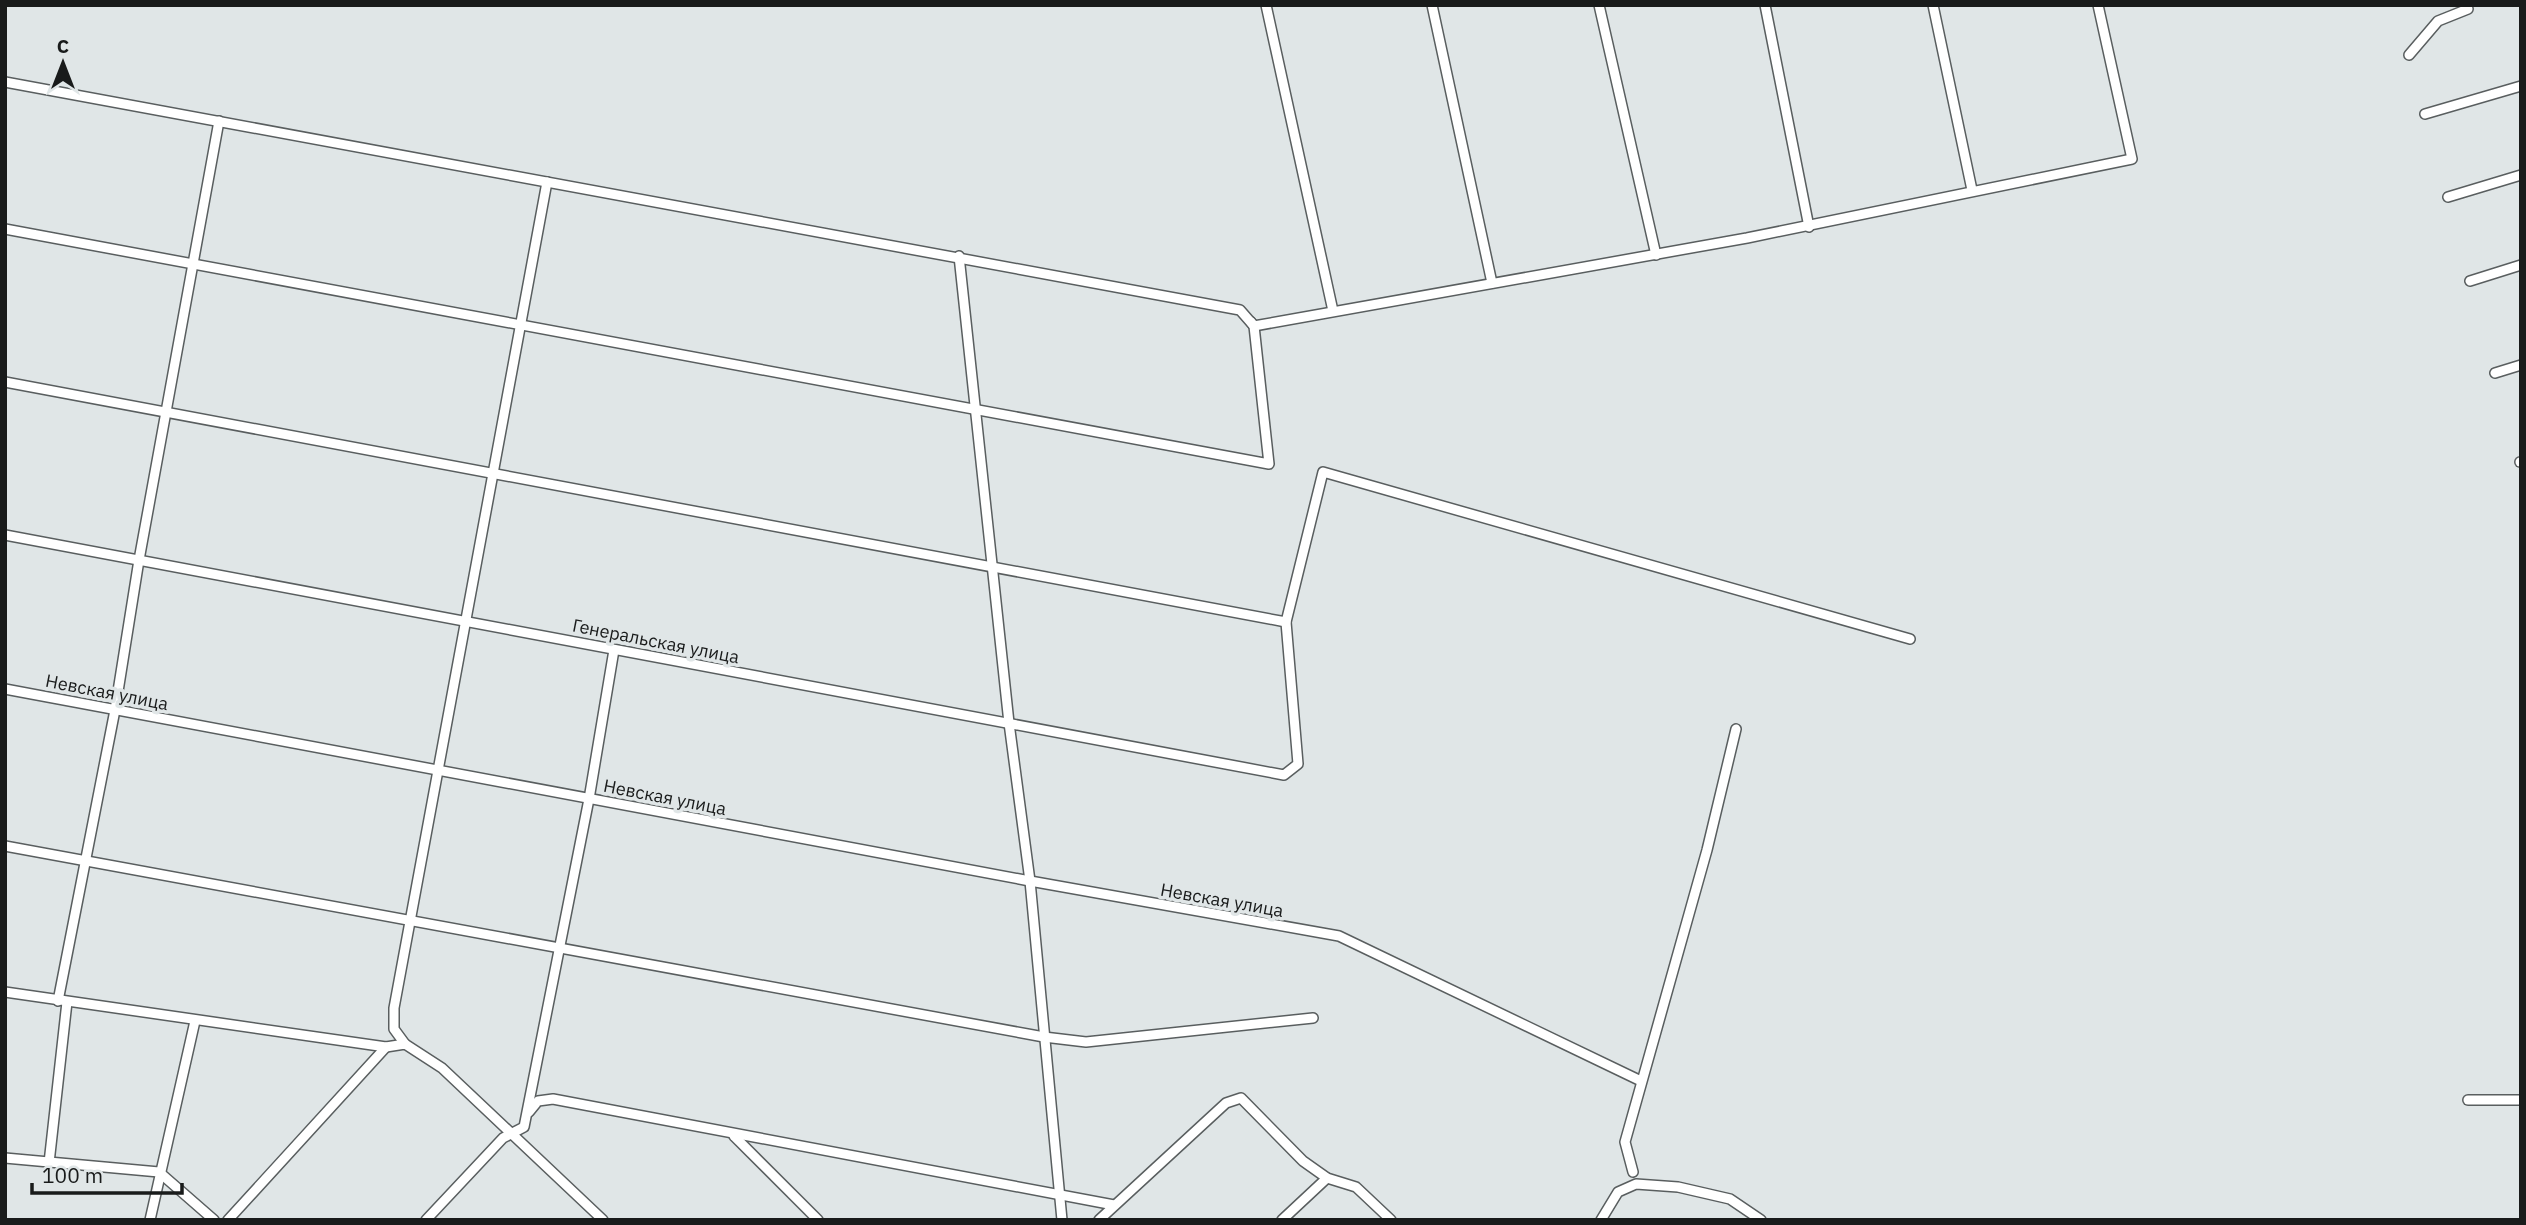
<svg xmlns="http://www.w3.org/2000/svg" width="2526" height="1225" font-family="'IBM Plex Sans',sans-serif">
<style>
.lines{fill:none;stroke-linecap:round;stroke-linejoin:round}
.minor-casing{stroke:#595e5f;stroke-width:12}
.minor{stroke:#fff;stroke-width:9}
.labels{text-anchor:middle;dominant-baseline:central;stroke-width:7;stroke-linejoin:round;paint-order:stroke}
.street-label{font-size:18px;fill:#191b1b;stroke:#e0e6e7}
</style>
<rect width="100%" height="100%" fill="#e0e6e7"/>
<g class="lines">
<defs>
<g id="minor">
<path d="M 1266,5 L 1333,311"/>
<path d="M 1432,5 L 1492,283"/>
<path d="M 1599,5 L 1656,255"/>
<path d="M 1765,5 L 1809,227"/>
<path d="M 1933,5 L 1972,190"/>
<path d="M 2409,55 L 2438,21 L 2468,9"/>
<path d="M 5,82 L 1240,310 L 1254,326 L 1747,238 L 2132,159 L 2098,5"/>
<path d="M 2425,114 L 2521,86"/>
<path d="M 2448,197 L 2521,175"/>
<path d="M 5,229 L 1269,464 L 1254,326 L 1251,322"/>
<path d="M 959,256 L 1009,723 L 1030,881 L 1062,1220"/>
<path d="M 2470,281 L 2521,265"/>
<path d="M 2495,373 L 2521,365"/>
<path d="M 5,382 L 1286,622"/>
<path d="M 2520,462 L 2521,462"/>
<path d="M 5,535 L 1284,775 L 1298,764 L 1286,622 L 1323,472 L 1910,639"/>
<path d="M 5,689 L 1030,881 L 1339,936 L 1641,1081"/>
<path d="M 5,846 L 1044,1037 L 1086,1042 L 1313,1018"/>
<path d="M 5,992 L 386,1047 L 405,1044 L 442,1068 L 603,1220"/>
<path d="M 58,1001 L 115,710 L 139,560 L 219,121"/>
<path d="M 405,1044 L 394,1029 L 394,1008 L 547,182"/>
<path d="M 2468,1100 L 2521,1100"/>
<path d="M 529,1112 L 538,1101 L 553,1099 L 1114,1205"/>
<path d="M 734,1136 L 818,1220"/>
<path d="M 5,1158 L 159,1172 L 214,1220"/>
<path d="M 49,1163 L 67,1002"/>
<path d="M 1633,1172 L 1625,1142 L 1707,850 L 1736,729"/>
<path d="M 150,1220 L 195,1021"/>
<path d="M 228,1220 L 386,1047"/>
<path d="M 426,1220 L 503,1138 L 524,1127 L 589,799 L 614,650"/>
<path d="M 1099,1220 L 1226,1103 L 1241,1098 L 1303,1161 L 1327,1178 L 1356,1187 L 1391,1220"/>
<path d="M 1282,1220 L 1327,1178"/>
<path d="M 1601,1220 L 1618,1192 L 1636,1184 L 1678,1187 L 1730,1199 L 1761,1220"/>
</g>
</defs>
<use href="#minor" class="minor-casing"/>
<use href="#minor" class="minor"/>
</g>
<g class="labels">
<g class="street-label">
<text transform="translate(656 641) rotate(11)">Генеральская улица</text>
<text transform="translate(107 692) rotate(11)">Невская улица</text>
<text transform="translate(665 797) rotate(11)">Невская улица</text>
<text transform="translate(1222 900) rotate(10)">Невская улица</text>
</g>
</g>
<rect width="2526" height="1225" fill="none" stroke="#191b1b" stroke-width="14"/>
<g transform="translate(63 63)" stroke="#e0e6e7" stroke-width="5" paint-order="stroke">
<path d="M0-5L12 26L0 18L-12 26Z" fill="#191b1b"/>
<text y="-10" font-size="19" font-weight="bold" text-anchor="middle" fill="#191b1b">С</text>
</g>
<path d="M32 1183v10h150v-10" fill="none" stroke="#191b1b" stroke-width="3.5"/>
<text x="42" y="1183" font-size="21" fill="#191b1b" stroke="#e0e6e7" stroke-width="5" paint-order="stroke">100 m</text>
</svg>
